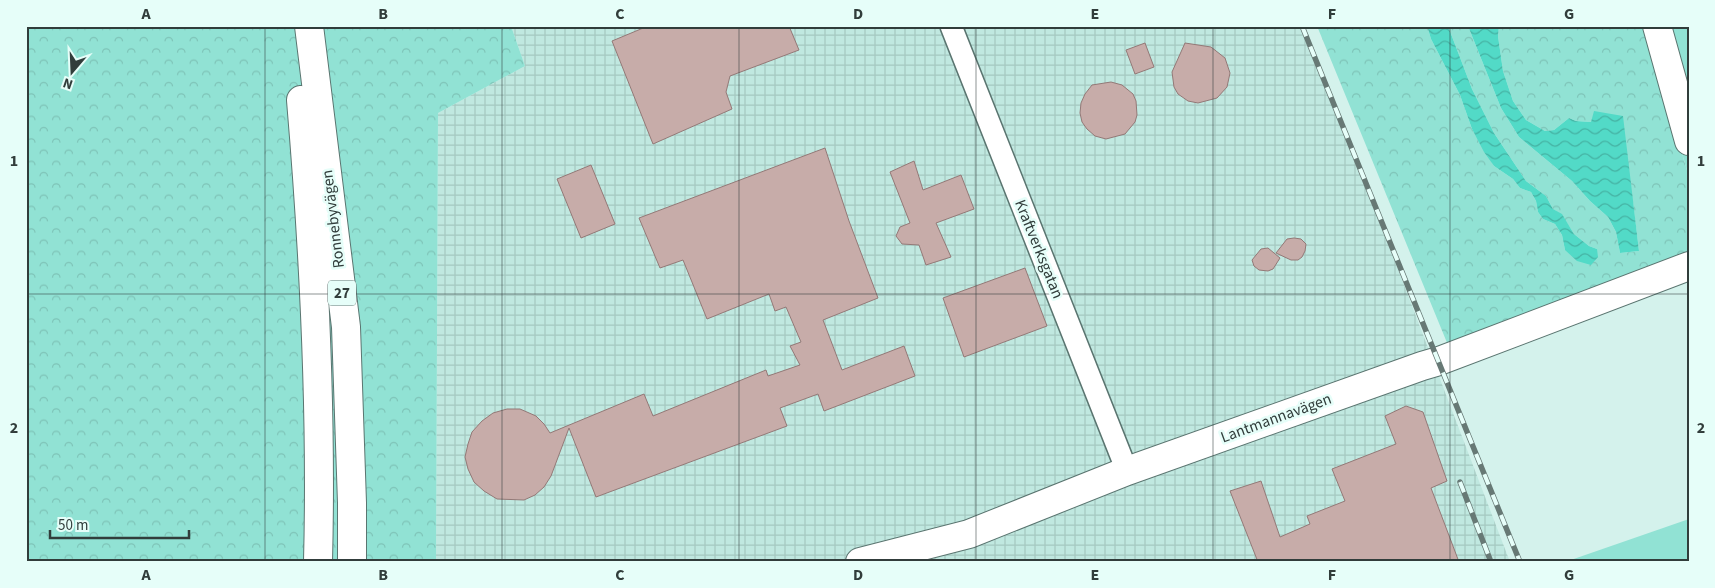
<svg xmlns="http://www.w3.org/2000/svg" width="1715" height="588" font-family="'Source Sans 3',sans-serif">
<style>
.industrial{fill:url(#industrial-grid)}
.grass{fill:#91e2d4}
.forest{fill:url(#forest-crowns)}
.water{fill:url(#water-waves)}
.building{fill:#c7aca9;stroke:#937977}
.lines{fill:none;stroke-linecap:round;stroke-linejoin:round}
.street-casing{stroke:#5a7570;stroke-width:24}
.secondary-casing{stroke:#5a7570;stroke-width:30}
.primary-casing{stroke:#5a7570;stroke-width:30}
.street{stroke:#fff;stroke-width:21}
.secondary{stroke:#fff;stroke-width:28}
.primary{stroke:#fff;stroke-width:28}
.rail-casing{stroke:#677975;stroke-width:5.5}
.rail{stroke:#e6fef9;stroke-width:4;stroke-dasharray:11;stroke-linecap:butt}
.grid{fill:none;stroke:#313d3b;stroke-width:1;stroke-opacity:0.55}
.labels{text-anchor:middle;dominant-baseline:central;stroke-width:5;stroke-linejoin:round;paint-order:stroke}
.shield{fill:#e6fef9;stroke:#677774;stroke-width:1}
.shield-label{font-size:15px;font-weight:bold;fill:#313d3b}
.street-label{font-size:16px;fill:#313d3b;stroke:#e6fef9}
.neatline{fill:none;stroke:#313d3b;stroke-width:2}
.grid-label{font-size:16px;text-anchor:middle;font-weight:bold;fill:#313d3b}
</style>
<defs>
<pattern id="industrial-grid" width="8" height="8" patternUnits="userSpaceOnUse" patternTransform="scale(1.25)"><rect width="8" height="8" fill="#c0e8e0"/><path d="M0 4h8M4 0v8" fill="none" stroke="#a5c8c1"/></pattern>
<pattern id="forest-crowns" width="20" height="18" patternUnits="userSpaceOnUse" patternTransform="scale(1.25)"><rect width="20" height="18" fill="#91e2d4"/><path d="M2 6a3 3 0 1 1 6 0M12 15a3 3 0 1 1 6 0" fill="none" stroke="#7ec3b7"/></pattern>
<pattern id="water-waves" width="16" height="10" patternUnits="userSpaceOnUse" patternTransform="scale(1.25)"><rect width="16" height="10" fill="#52dac7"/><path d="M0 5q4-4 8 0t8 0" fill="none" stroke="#45b2a3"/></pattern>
</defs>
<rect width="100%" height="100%" fill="#d4f2ec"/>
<path class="industrial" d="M 511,26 L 1305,26 L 1510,562 L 436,562 L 438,113 L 525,66 Z"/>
<g class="grass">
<path d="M 1644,26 L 1689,26 L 1689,177 Z"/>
<path d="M 1689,519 L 1689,562 L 1565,562 Z"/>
</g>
<g class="forest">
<path d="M 26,26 L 511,26 L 525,66 L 438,113 L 436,562 L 26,562 Z"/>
<path d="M 1317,26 L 1427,26 L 1431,39 L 1460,95 L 1472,129 L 1494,166 L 1513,179 L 1520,188 L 1531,192 L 1536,201 L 1538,212 L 1543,219 L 1555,224 L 1562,235 L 1565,250 L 1597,249 L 1589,246 L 1574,234 L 1562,215 L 1553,209 L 1546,196 L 1526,181 L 1494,133 L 1472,89 L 1448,26 L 1468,26 L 1501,108 L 1519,137 L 1572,181 L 1590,201 L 1608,217 L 1616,232 L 1620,253 L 1639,251 L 1633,202 L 1591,122 L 1576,121 L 1569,118 L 1554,130 L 1545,131 L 1526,120 L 1513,101 L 1503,71 L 1498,36 L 1499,26 L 1644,26 L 1689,177 L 1689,254 L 1450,350 Z"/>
</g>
<g class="water">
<path d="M 1427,26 L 1448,26 L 1472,89 L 1494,133 L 1526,181 L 1546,196 L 1553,209 L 1562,214 L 1574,234 L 1589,246 L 1597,249 L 1598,257 L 1591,265 L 1577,261 L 1565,250 L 1562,235 L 1555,224 L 1543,219 L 1538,212 L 1536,201 L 1531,192 L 1520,188 L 1513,179 L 1494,166 L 1484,152 L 1472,129 L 1460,95 L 1431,39 Z"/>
<path d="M 1468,26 L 1499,26 L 1498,36 L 1503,71 L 1513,101 L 1526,120 L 1545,131 L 1554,130 L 1569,118 L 1576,121 L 1591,122 L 1594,111 L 1623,116 L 1639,251 L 1620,253 L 1616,232 L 1608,217 L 1590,201 L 1572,181 L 1519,137 L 1501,108 Z"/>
</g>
<g class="building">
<path d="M 648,26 L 789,26 L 799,50 L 730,76 L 726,92 L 732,109 L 653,144 L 612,41 Z"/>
<path d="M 1145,43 L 1154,67 L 1135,74 L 1126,50 Z"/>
<path d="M 1185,43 L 1211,47 L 1225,58 L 1230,73 L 1227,87 L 1217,98 L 1198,103 L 1188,101 L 1178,94 L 1174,87 L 1172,72 Z"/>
<path d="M 1111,82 L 1122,85 L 1133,94 L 1136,101 L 1137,115 L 1135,122 L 1125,134 L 1106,139 L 1095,136 L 1087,129 L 1082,122 L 1080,113 L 1081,103 L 1085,94 L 1092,85 Z"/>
<path d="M 825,148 L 849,221 L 878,298 L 823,320 L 842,370 L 904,346 L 915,376 L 824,411 L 818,394 L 780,408 L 787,426 L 596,497 L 569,428 L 551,476 L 544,487 L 535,495 L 524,500 L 497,499 L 484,491 L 474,482 L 468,469 L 465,457 L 468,444 L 472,432 L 482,421 L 493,413 L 507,409 L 520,409 L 536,416 L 544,424 L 550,433 L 644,394 L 653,416 L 766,370 L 768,376 L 800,365 L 790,346 L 801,342 L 786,307 L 775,311 L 769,294 L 707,319 L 683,260 L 660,268 L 639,218 Z"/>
<path d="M 914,161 L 923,190 L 961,175 L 974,209 L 936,223 L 951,257 L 926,265 L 919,245 L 902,244 L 896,236 L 900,227 L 910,223 L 890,172 Z"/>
<path d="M 591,165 L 615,224 L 581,238 L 557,179 Z"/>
<path d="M 1294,238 L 1301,239 L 1306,244 L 1305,251 L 1302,257 L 1298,260 L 1291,260 L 1276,253 L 1287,239 Z"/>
<path d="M 1268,248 L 1280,258 L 1273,269 L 1268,271 L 1259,270 L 1254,266 L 1252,260 L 1261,249 Z"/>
<path d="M 1025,268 L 1047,326 L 964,357 L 943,298 Z"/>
<path d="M 1406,406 L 1423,412 L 1447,481 L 1431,488 L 1459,562 L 1258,562 L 1230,491 L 1261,481 L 1280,537 L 1310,524 L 1307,516 L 1345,501 L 1332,469 L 1396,444 L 1385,416 Z"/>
</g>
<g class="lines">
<defs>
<path id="street" d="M 951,26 L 1127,471"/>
<g id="secondary">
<path d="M 1657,26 L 1689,141"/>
<path d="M 860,562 L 969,534 L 1127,471 L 1422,366 L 1439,361 L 1689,266"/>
</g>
<g id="primary">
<path d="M 309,26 L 346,327 L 352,503 L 352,562"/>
<path d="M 301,100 C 314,254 322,407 318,562"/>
</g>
</defs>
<use href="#street" class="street-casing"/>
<use href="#secondary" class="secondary-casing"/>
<use href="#primary" class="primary-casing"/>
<use href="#street" class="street"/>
<use href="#secondary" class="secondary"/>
<use href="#primary" class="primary"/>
<defs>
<g id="rail">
<path d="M 1302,26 L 1520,562"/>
<path d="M 1460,482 L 1491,562"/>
</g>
</defs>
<use href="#rail" class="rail-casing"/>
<use href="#rail" class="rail"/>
</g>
<path class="grid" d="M 265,26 L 265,562M 502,26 L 502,562M 739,26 L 739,562M 976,26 L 976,562M 1213,26 L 1213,562M 1450,26 L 1450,562M 26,294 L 1689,294"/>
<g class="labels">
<rect class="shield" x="328" y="280.5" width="28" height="25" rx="4"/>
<g class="shield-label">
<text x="342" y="293">27</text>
</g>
<g class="street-label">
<text transform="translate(333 219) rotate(-97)">Ronnebyvägen</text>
<text transform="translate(1039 249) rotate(68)">Kraftverksgatan</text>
<text transform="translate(1276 418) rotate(-20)">Lantmannavägen</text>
</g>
</g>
<rect width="1715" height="588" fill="none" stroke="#e6fef9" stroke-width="55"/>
<g transform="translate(72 72) rotate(199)" stroke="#e6fef9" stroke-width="4" paint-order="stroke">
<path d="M0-4L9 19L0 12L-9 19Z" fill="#313d3b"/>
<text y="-8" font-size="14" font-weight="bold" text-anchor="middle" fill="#313d3b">N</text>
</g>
<path d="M50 530v8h139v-8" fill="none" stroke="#313d3b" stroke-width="2.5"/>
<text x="58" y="530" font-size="15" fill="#313d3b" stroke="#e6fef9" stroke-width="4" paint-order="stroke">50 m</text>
<rect x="28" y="28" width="1660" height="532" class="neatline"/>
<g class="grid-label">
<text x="146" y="19">A</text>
<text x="383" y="19">B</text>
<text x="620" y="19">C</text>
<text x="858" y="19">D</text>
<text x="1095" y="19">E</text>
<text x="1332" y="19">F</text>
<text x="1569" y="19">G</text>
<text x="14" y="166">1</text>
<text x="1701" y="166">1</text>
<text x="14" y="433">2</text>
<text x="1701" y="433">2</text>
<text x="146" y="580">A</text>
<text x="383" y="580">B</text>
<text x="620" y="580">C</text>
<text x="858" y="580">D</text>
<text x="1095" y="580">E</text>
<text x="1332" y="580">F</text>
<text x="1569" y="580">G</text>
</g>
</svg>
